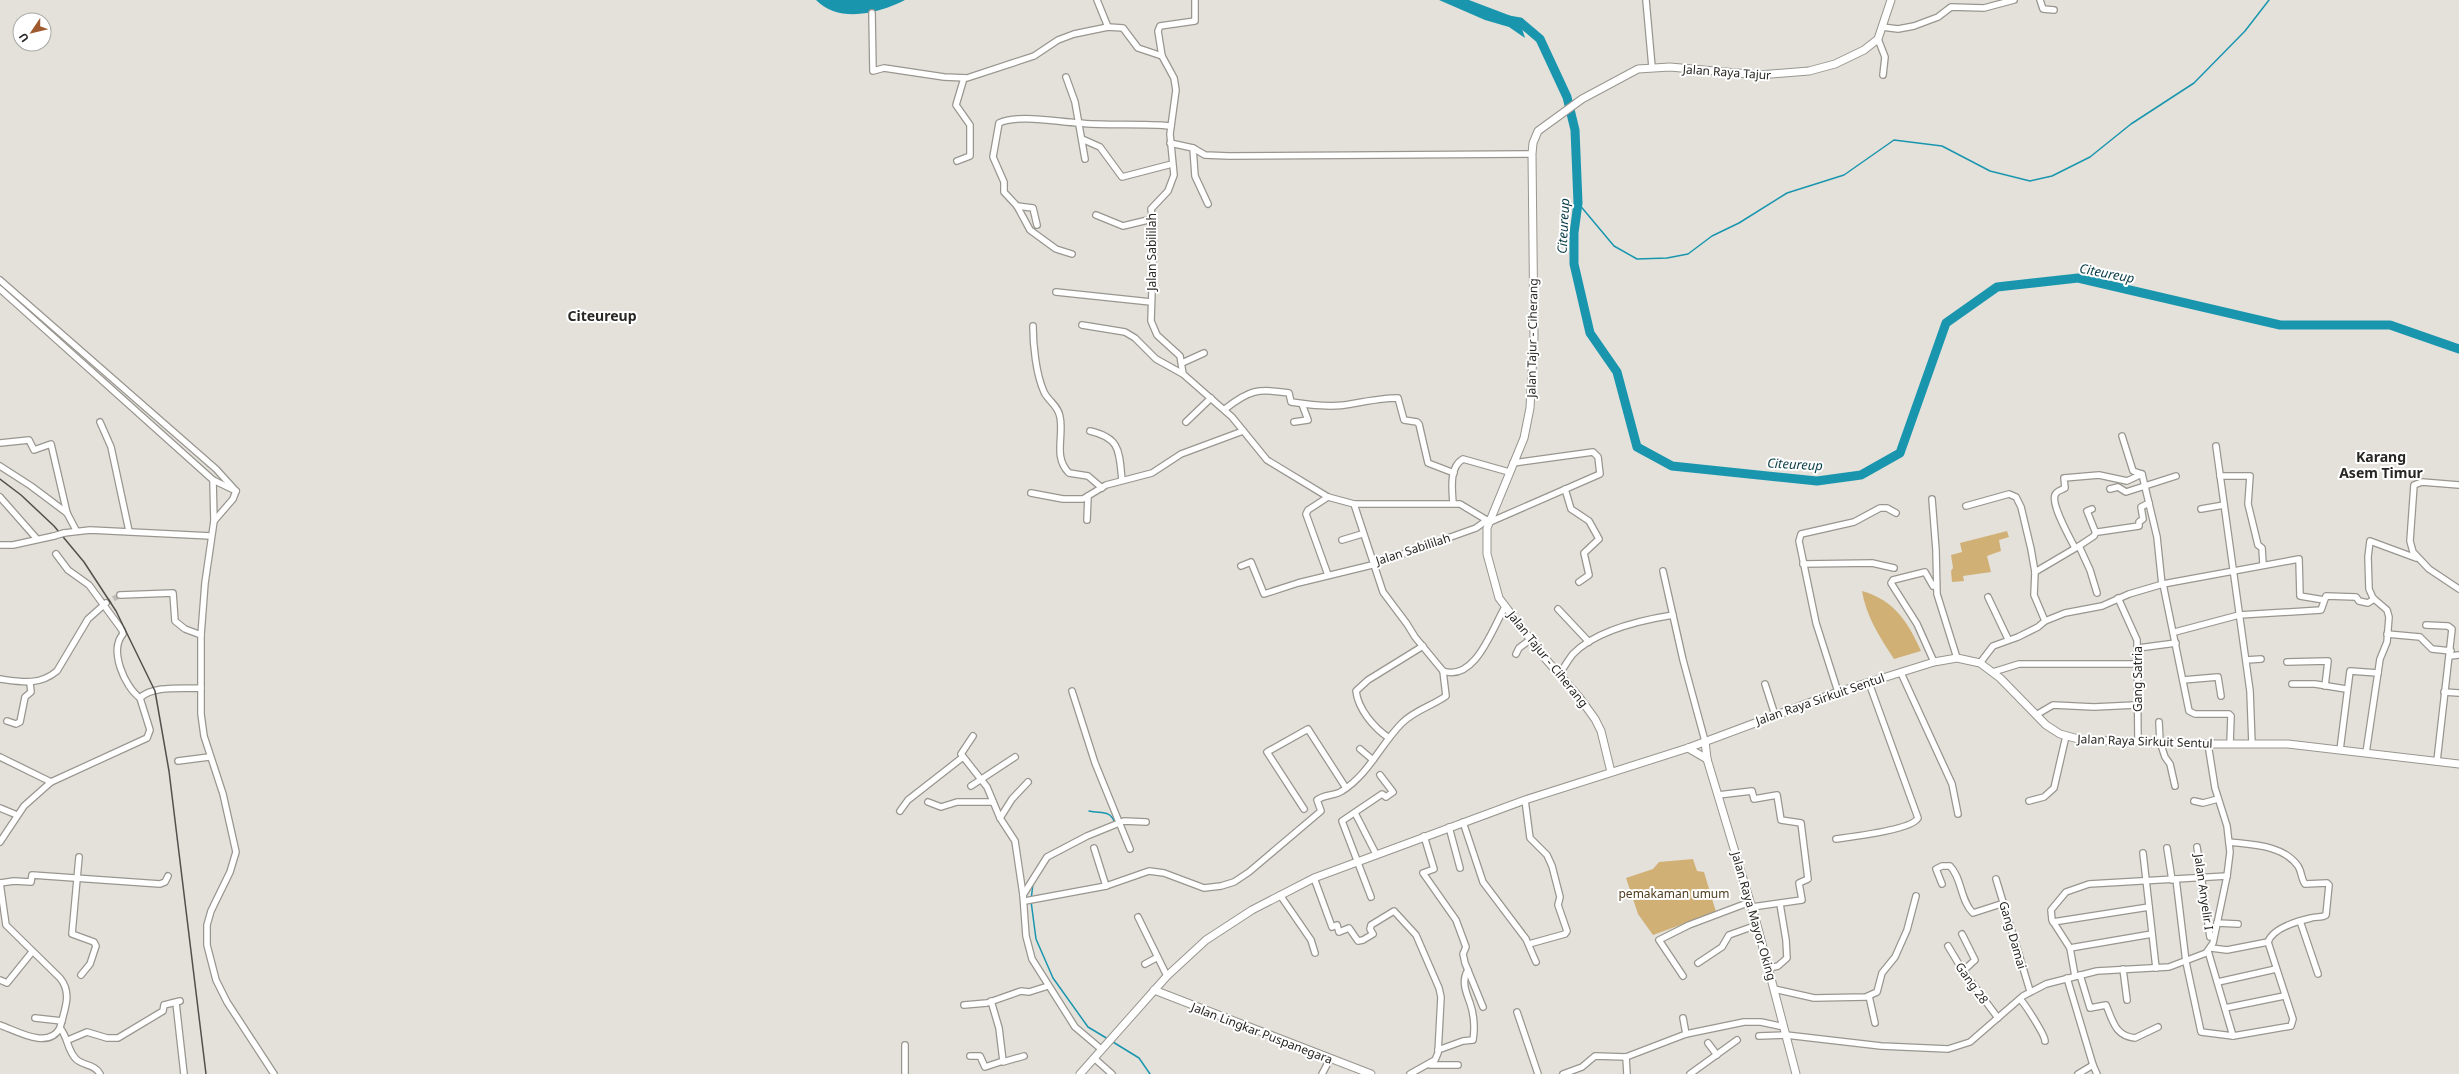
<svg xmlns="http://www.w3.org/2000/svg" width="2459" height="1074" font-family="'Noto Sans',sans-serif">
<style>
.green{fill:#d1b076}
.water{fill:#1996ae}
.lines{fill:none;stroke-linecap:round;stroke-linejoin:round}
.stream{stroke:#1996ae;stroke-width:1.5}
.river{stroke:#1996ae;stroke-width:9}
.minor-tunnel{stroke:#bebcb6;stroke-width:5.5;stroke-dasharray:5.5 3;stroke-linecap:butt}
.minor-casing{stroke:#999690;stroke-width:8}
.major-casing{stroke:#999690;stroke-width:9}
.minor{stroke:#fff;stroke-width:5.5}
.major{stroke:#fff;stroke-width:7}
.rail{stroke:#51504c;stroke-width:1.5}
.minor-bridge-casing{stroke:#999690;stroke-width:8;stroke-linecap:butt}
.minor-bridge{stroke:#fff;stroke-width:5.5}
.labels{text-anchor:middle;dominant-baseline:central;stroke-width:4;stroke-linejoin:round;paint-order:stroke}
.street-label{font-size:12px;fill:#282724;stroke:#fff}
.park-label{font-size:12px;fill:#4e3c1c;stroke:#fff}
.water-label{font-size:13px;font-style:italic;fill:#083c47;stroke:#fff}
.quarter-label{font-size:14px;font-weight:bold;fill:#282724;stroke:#fff}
</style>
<rect width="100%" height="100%" fill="#e4e1db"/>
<g class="green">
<path d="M 2007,531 L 2009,537 L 1999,540 L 2001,551 L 1987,556 L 1991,572 L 1963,576 L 1964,581 L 1952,582 L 1951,571 L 1953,568 L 1951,555 L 1962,552 L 1960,543 Z"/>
<path d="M 1862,591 C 1894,600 1908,622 1921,651 L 1894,659 C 1880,638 1866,616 1862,591 Z"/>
<path d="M 1693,859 L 1697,871 L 1704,872 L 1716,912 L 1653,935 L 1638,914 L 1626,878 L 1653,869 L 1659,862 Z"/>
</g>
<g class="water">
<path d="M 816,0 L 905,0 C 880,13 839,24 816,0 Z"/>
<path d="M 1439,0 L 1469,0 L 1519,19 L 1525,38 L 1509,27 L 1485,20 Z"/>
</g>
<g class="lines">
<g class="stream">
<path d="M 1578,203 L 1614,246 L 1637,259 L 1667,258 L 1688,254 L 1712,236 L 1739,223 L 1787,193 L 1844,175 L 1894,140 L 1942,146 L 1990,171 L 2030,181 L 2052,176 L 2090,157 L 2131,124 L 2194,83 L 2245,31 L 2269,0"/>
<path d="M 1089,811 C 1101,814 1110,809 1115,823"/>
<path d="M 1033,883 L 1031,901 L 1036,939 L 1053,978 L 1088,1027 L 1108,1039"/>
<path d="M 1113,1042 L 1139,1058 L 1150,1074"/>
</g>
<path class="river" d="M 1508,20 L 1520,22 L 1540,39 L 1567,97 L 1575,130 L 1578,203 L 1574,233 L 1574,264 L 1590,333 L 1617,372 L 1637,447 L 1672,466 L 1817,481 L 1861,475 L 1900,453 L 1946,323 L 1997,287 L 2078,278 L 2280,325 L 2390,325 L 2459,349"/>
<path class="minor-tunnel" d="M 106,603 L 120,595"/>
<defs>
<g id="minor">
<path d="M 1097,0 L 1108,27"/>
<path d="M 1646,0 L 1652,67"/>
<path d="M 2040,0 L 2043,9 L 2054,10"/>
<path d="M 872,13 L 873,71 L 884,68 L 944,77 L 967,78 L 1034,56 L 1058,40 L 1074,34 L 1108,27 L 1123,28 L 1138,48 L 1162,56 L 1174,78 L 1176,90 L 1170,134 L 1174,175 L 1168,191 L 1151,209 L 1154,230 L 1151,321 L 1157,335 L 1180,356 L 1183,374 L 1232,417 L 1267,460 L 1328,497 L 1354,504 L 1460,504 L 1490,522 L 1600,474 L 1598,457 L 1593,452 L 1513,463"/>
<path d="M 1882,27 L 1898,29 L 1914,26 L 1938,17 L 1951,7 L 1984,8 L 2014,0"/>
<path d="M 1878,39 L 1885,57 L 1883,75"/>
<path d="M 1162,56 L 1158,31 L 1160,26 L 1195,21 L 1195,0"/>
<path d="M 1066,77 L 1075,102 L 1085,159"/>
<path d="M 1082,139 L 1100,147 L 1122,177 L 1172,164"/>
<path d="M 1170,143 L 1193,148 L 1205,155 L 1229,156 L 1532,154"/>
<path d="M 1193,148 L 1195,176 L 1208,204"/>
<path d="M 957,161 L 970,156 L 970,125 L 956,105 L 964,78"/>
<path d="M 1017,206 L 1033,208 L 1037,225"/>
<path d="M 1096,215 L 1123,226 L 1152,219"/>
<path d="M 1072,254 L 1056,249 L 1030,230 L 1017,206 L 1004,192 L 1004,182 L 993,157 L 999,123 C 1017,114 1058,122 1078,123 C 1109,126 1140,123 1171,126"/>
<path d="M 0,280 L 216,469 L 236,491"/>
<path d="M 0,289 L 213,480 L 236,491"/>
<path d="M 1056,292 L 1151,302"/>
<path d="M 1082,325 L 1125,332 L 1135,338 L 1156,359 L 1183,374"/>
<path d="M 1033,326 C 1033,345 1036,374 1044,392 C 1049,402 1058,405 1060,417 C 1064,437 1053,457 1069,473 L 1088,476 L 1102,488"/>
<path d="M 1182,363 L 1204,353"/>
<path d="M 1225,409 C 1249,390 1258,388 1289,393 L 1291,402 C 1310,405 1332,408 1351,404 C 1367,401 1382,398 1398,398 L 1404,420 L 1417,422 L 1419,424 L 1428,463 L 1454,473"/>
<path d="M 100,422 L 111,447 L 129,531"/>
<path d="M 1186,422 L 1211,398"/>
<path d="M 1294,422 L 1308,420 L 1302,404"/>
<path d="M 1090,431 C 1121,438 1119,452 1122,480"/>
<path d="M 2122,436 L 2133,471 L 2142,474 L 2157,537 L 2162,585"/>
<path d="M 0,443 L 29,440 L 34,450 L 51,444 L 67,513 L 76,530"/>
<path d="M 2216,446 L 2250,691 L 2252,744"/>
<path d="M 0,466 L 31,486 L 67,513"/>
<path d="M 2220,476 L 2250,476 L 2248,504 L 2258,545 L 2262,548 L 2263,564"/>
<path d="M 213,480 L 214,521 L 205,583 L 201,635 L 201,714 L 204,736 L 223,794 L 236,852 L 230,872 L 211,911 L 207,925 L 207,945 L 216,980 L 227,1002 L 274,1074"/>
<path d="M 2459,485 L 2422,482 L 2414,485 L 2410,541 L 2413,552 L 2429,569 L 2459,589"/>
<path d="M 1565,489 L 1571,509 L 1589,521 L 1599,539 L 1584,553 L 1589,575 L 1579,582"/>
<path d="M 2110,489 L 2118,487 L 2126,492 L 2176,476"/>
<path d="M 1031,493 L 1063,499 L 1083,499 L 1106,485 L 1152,473 L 1181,454 L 1243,431"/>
<path d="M 0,497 L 37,539"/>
<path d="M 1932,499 L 1936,550 L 1937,594 L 1957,658"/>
<path d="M 1453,503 C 1452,489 1449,467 1463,459 L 1509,472"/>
<path d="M 1354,504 L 1383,592 L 1407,624 L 1415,637 L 1443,671 C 1475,682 1492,629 1505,607"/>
<path d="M 1966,506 L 2009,494 L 2016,497 L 2021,507 L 2031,549 L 2035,572 L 2034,595 L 2045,621"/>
<path d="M 2092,509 L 2087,511 L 2095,531 L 2098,532 L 2139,526 L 2139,522 L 2143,519 L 2141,507 L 2149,503"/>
<path d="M 2201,509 L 2224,505"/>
<path d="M 1087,520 L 1088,496"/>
<path d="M 214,521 L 233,499 L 236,491"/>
<path d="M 64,533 L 90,530 L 211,536"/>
<path d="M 1342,540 L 1362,534"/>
<path d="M 0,545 L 13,545 L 54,536"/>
<path d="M 2079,546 L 2094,536 L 2096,532"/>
<path d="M 2075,548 C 2070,538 2051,505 2055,495 C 2056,491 2062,490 2065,488 L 2064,478 L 2099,475 L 2127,481 L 2142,474"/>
<path d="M 56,554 L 68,570 L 89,585 L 122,630 L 123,634 C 109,650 124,686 140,698"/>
<path d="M 1803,564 L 1872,563 L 1894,568"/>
<path d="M 1241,566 L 1251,562 L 1264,594 L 1298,583 L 1372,565 L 1476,528 L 1487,520"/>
<path d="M 1663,571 L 1683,660 L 1705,741"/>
<path d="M 2035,572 L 2079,546 L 2090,570 L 2097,593"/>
<path d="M 1328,575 L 1306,514 L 1308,510 L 1328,497"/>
<path d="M 2163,584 L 2189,711 L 2195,714 L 2229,714 L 2231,716 L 2230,744"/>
<path d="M 120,595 L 173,593 L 175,621 L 185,629 L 201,635"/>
<path d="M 1988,597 L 2008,639"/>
<path d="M 2118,598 L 2137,640 L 2138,741"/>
<path d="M 1558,609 L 1589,642"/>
<path d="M 2426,625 L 2448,626 L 2452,629 L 2437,761"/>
<path d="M 2175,632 L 2239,615 L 2321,610 L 2326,596 L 2356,597 L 2359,601 L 2368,603 L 2374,599"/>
<path d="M 2387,634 L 2420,637 L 2432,649 L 2451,651"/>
<path d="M 2138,648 L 2176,643"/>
<path d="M 1516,654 L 1519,648 L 1531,639"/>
<path d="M 2450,656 L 2459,655"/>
<path d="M 2246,660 L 2261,659"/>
<path d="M 1934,662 L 1917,624 L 1891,583 L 1893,580 L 1925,572 L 1933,586 L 1936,584"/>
<path d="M 2287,662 L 2328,661 L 2325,686"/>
<path d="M 1980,663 L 1993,646 L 2018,637 L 2038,627 L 2045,621 L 2065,613 L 2102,606 L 2129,594 L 2163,584 L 2299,559 L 2300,596 L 2324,600"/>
<path d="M 1993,672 L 2019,664 L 2137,664"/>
<path d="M 1901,673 L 1952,784 L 1958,814"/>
<path d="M 1559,674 C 1564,668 1568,660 1573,654 C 1595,631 1642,620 1673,615"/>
<path d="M 0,679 C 21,682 39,686 57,671 L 88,619 L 106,603"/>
<path d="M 2183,680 L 2218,677 L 2221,696"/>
<path d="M 1765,684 L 1775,715"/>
<path d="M 2292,684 L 2315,684 L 2346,689"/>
<path d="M 1072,691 L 1095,763 L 1130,849"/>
<path d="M 1838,692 L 1816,623 L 1799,541 L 1801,534 L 1854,522 L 1880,508 L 1887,508 L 1896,513"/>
<path d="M 2444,692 L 2459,693"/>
<path d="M 2036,715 L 2053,705 L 2094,707 L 2136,705"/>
<path d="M 7,721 L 16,724 L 20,722 L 25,697 L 31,692 L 30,683"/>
<path d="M 2159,722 L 2160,742 L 2165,757 L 2170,764 L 2175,786"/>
<path d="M 973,736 L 961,754 L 987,787 L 1000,818 L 1015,841 L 1023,895"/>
<path d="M 1389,738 C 1374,728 1358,709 1356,691 L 1368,680 L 1423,646"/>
<path d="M 1360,749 L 1373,760"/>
<path d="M 2340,750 L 2350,671 L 2378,673"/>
<path d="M 2366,753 L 2380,659 L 2387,642 L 2389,617 L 2387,610 L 2373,598 L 2369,589 L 2368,557 L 2370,541 L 2416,558"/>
<path d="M 0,757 L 51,782"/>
<path d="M 178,761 L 209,757"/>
<path d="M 971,786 L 1015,757"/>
<path d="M 1718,795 L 1752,791 L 1754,799 L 1777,795 L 1781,820 L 1801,823 L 1808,879 L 1799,883 L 1802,900 L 1752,907"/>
<path d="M 1525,800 L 1530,838 L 1547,855 L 1552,866 L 1560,897 L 1558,905 L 1567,931 L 1565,934 L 1529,944"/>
<path d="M 2029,801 L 2044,797 L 2054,788 L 2066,736"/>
<path d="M 2194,801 L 2203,803 L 2218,799"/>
<path d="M 928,802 L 941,807 L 957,802 L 993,802"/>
<path d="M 0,808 L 17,815"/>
<path d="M 1304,809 L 1267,752 L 1308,729 L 1346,788"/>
<path d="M 900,811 L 908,800 L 963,757"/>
<path d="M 1355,813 L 1376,854"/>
<path d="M 1000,818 L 1012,799 L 1028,782"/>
<path d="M 1463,822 L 1483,882 L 1526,939 L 1536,962"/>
<path d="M 1449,827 L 1460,868"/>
<path d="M 1424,836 L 1434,869 L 1423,873 L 1456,920 L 1466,947 L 1463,954 L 1465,963 L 1483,1007"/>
<path d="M 1836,839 C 1850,837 1912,830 1918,818 L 1869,683"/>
<path d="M 0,842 L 24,806 L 51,782 L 147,738 L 150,730 L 140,698 C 153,685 183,689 201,688"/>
<path d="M 2229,842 C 2254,845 2283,845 2298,866 C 2302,872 2301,879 2305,884 L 2327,883 L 2329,885 L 2326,915 C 2322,918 2316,916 2311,918 C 2298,921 2273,928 2268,942"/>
<path d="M 2197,847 L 2210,937"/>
<path d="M 1094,848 L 1106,886"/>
<path d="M 2167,848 L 2172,880"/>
<path d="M 2143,853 L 2156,968"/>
<path d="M 79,857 L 72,934 L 94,942 L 96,946 L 90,964 L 81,975"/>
<path d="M 1314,878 L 1332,927 L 1337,925 L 1339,932 L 1349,928 L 1358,941 L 1363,940 L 1373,934 L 1370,929 L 1371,925 L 1394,911 L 1416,935 L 1439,988 L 1441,997 L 1438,1053 L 1435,1060 L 1410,1074"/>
<path d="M 1996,879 L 2030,991"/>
<path d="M 2176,879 L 2186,962 L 2201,1032 L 2233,1036 L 2291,1026 L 2293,1019 L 2268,942 L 2227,950 L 2211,948"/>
<path d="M 0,883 L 6,925 L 60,978 C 73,994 64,1010 60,1028 C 68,1037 67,1050 76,1059 C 83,1066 95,1064 100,1074"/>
<path d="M 0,883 L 14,881 L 31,882 L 32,875 L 160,884 L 165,882 L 168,876"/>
<path d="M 1942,884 L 1936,869 L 1942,866 L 1950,866 C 1962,878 1960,900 1973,913 L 2004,903"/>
<path d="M 1280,895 L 1311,940 L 1315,953"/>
<path d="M 1371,897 L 1342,821 L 1382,794 L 1386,797 L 1393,792 L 1380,775"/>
<path d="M 1025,901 L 1106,886 L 1149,871 L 1164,873 L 1204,888 L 1221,886 L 1234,882 L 1249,872 L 1321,811 L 1317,800 C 1325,794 1335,796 1342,791 C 1369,774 1380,745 1402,723 C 1415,710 1432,706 1446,696 L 1443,671"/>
<path d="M 1138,917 L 1167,976"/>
<path d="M 2300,921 L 2318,974"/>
<path d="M 2053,922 L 2149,907"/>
<path d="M 2217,923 L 2238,924"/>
<path d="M 1962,934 L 1975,960 L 1963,971"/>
<path d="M 2152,934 L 2070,948 L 2052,920 L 2051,910 L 2066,892 L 2089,884 L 2227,876"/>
<path d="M 1948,946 L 1963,971 L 1998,1018"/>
<path d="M 2070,948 L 2075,976"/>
<path d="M 2208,951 L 2233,1036"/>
<path d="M 1698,963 L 1722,947 L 1729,935 L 1757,925"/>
<path d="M 1145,964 L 1156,958"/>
<path d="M 1769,968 L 1778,966 L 1787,958 L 1786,940 L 1780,904"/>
<path d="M 2123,969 L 2127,1000"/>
<path d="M 2080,975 L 2090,1008 L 2106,1005 C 2113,1021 2115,1036 2135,1038 L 2158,1027"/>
<path d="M 1683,976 L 1659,940 L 1689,925 L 1750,902"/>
<path d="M 2067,978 L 2093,1065"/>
<path d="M 0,980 L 7,983 L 32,952"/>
<path d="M 2218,982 L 2276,969"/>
<path d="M 1774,989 L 1814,998 L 1866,997 L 1877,992 L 1882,973 L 1895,957 L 1907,930 L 1916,896"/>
<path d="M 1869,996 L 1875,1023"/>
<path d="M 2020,999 C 2025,1004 2045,1035 2045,1041"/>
<path d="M 176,1003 L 184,1074"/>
<path d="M 964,1005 L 987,1003 L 1021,991 L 1029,992 L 1048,986"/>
<path d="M 2225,1008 L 2284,996"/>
<path d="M 1517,1012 L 1538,1074"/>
<path d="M 35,1018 L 62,1021"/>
<path d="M 1683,1018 L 1686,1034"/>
<path d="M 0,1025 C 17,1031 48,1050 60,1028"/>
<path d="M 1759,1036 L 1786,1035 L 1881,1046 L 1948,1049 L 1970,1042 L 2023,996 L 2046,984 L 2097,971 L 2169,967 L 2206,953 L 2213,943 L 2227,876 L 2230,852 L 2227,826 L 2215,788 L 2208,744"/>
<path d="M 68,1040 L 87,1032 L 107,1038 L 118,1038 L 163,1011 L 164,1005 L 180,1001"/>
<path d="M 1708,1043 L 1717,1055"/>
<path d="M 905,1045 L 905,1074"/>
<path d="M 1101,1049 L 1075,1027 L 1032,959 L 1026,936 L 1023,895 L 1047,857 L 1087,836 L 1124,821 L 1146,822"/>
<path d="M 1438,1050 L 1463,1041 L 1473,1040 C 1475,1029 1474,1014 1470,1003 C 1466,992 1461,981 1468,970"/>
<path d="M 970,1056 L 980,1056 L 985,1067 L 1003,1061 L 999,1028 L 991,1001"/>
<path d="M 1626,1057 L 1627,1074"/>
<path d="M 1094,1058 L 1112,1074"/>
<path d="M 1003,1062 L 1024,1056"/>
<path d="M 1430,1065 L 1458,1065"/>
<path d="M 1322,1074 L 1330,1059"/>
<path d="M 1563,1074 L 1582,1067 L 1595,1056 L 1626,1057 L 1686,1034 L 1744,1022 L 1761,1022 L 1784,1027"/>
<path d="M 1690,1074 L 1737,1040"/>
<path d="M 2078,1074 L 2093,1065 L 2097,1074"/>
</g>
<g id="major">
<path d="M 1705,741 L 1707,759 L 1757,925 L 1796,1074"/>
<path d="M 1688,748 L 1707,759"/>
<path d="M 1611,772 L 1601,731 L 1595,719 L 1579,697 L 1543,656 L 1499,598 L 1487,554 L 1487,528 L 1524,438 L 1530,408 L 1534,337 L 1532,154 L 1533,143 L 1538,131 L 1582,99 L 1638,69 L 1670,67 L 1759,75 L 1809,71 L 1835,64 L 1864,50 L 1878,39 L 1891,0"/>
<path d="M 1154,990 L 1371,1074"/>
<path d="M 1080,1074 L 1167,976 L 1206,940 L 1252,910 L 1314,878 L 1525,800 L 1688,748 L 1838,692 L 1934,662 L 1957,658 L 1980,663 L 2000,678 L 2046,725 L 2060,734 L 2082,740 L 2208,744 L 2288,744 L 2459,764"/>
</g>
</defs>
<use href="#minor" class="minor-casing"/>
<use href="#major" class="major-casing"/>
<use href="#minor" class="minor"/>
<use href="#major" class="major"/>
<path class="rail" d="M 0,479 L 21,495 L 54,526 L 84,562 L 116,611 L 155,691 L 169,771 L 206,1074"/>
<defs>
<path id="minor-bridge" d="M 54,536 L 64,533"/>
</defs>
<use href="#minor-bridge" class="minor-bridge-casing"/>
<use href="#minor-bridge" class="minor-bridge"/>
</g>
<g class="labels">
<g class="street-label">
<text transform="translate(1727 72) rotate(4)">Jalan Raya Tajur</text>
<text transform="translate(1151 252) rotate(-90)">Jalan Sabililah</text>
<text transform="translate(1532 338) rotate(-89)">Jalan Tajur - Ciherang</text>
<text transform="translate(1413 549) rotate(-18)">Jalan Sabililah</text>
<text transform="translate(1548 659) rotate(51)">Jalan Tajur - Ciherang</text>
<text transform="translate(2137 679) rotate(-90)">Gang Satria</text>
<text transform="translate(1820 699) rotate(-19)">Jalan Raya Sirkuit Sentul</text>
<text transform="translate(2145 741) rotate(2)">Jalan Raya Sirkuit Sentul</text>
<text transform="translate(2204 892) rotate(82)">Jalan Anyelir I</text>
<text transform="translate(1754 916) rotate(74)">Jalan Raya Mayor Oking</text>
<text transform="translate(2013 935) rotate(74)">Gang Damai</text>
<text transform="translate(1972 983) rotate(55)">Gang 28</text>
<text transform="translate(1262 1033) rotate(21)">Jalan Lingkar Puspanegara</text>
</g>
<g class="park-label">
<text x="1674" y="893">pemakaman umum</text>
</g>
<g class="water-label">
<text transform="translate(1563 226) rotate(-87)">Citeureup</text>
<text transform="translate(2107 273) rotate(11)">Citeureup</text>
<text transform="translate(1795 464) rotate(3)">Citeureup</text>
</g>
<g class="quarter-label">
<text x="602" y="315">Citeureup</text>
<text x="2381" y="456">Karang<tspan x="2381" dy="16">Asem Timur</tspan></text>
</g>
</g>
<g transform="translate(32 32) rotate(235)"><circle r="19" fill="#ffffff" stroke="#a9a9a7"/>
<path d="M0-3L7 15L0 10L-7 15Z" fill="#9e592e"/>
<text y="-6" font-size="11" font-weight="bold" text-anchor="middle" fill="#282724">U</text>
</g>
</svg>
